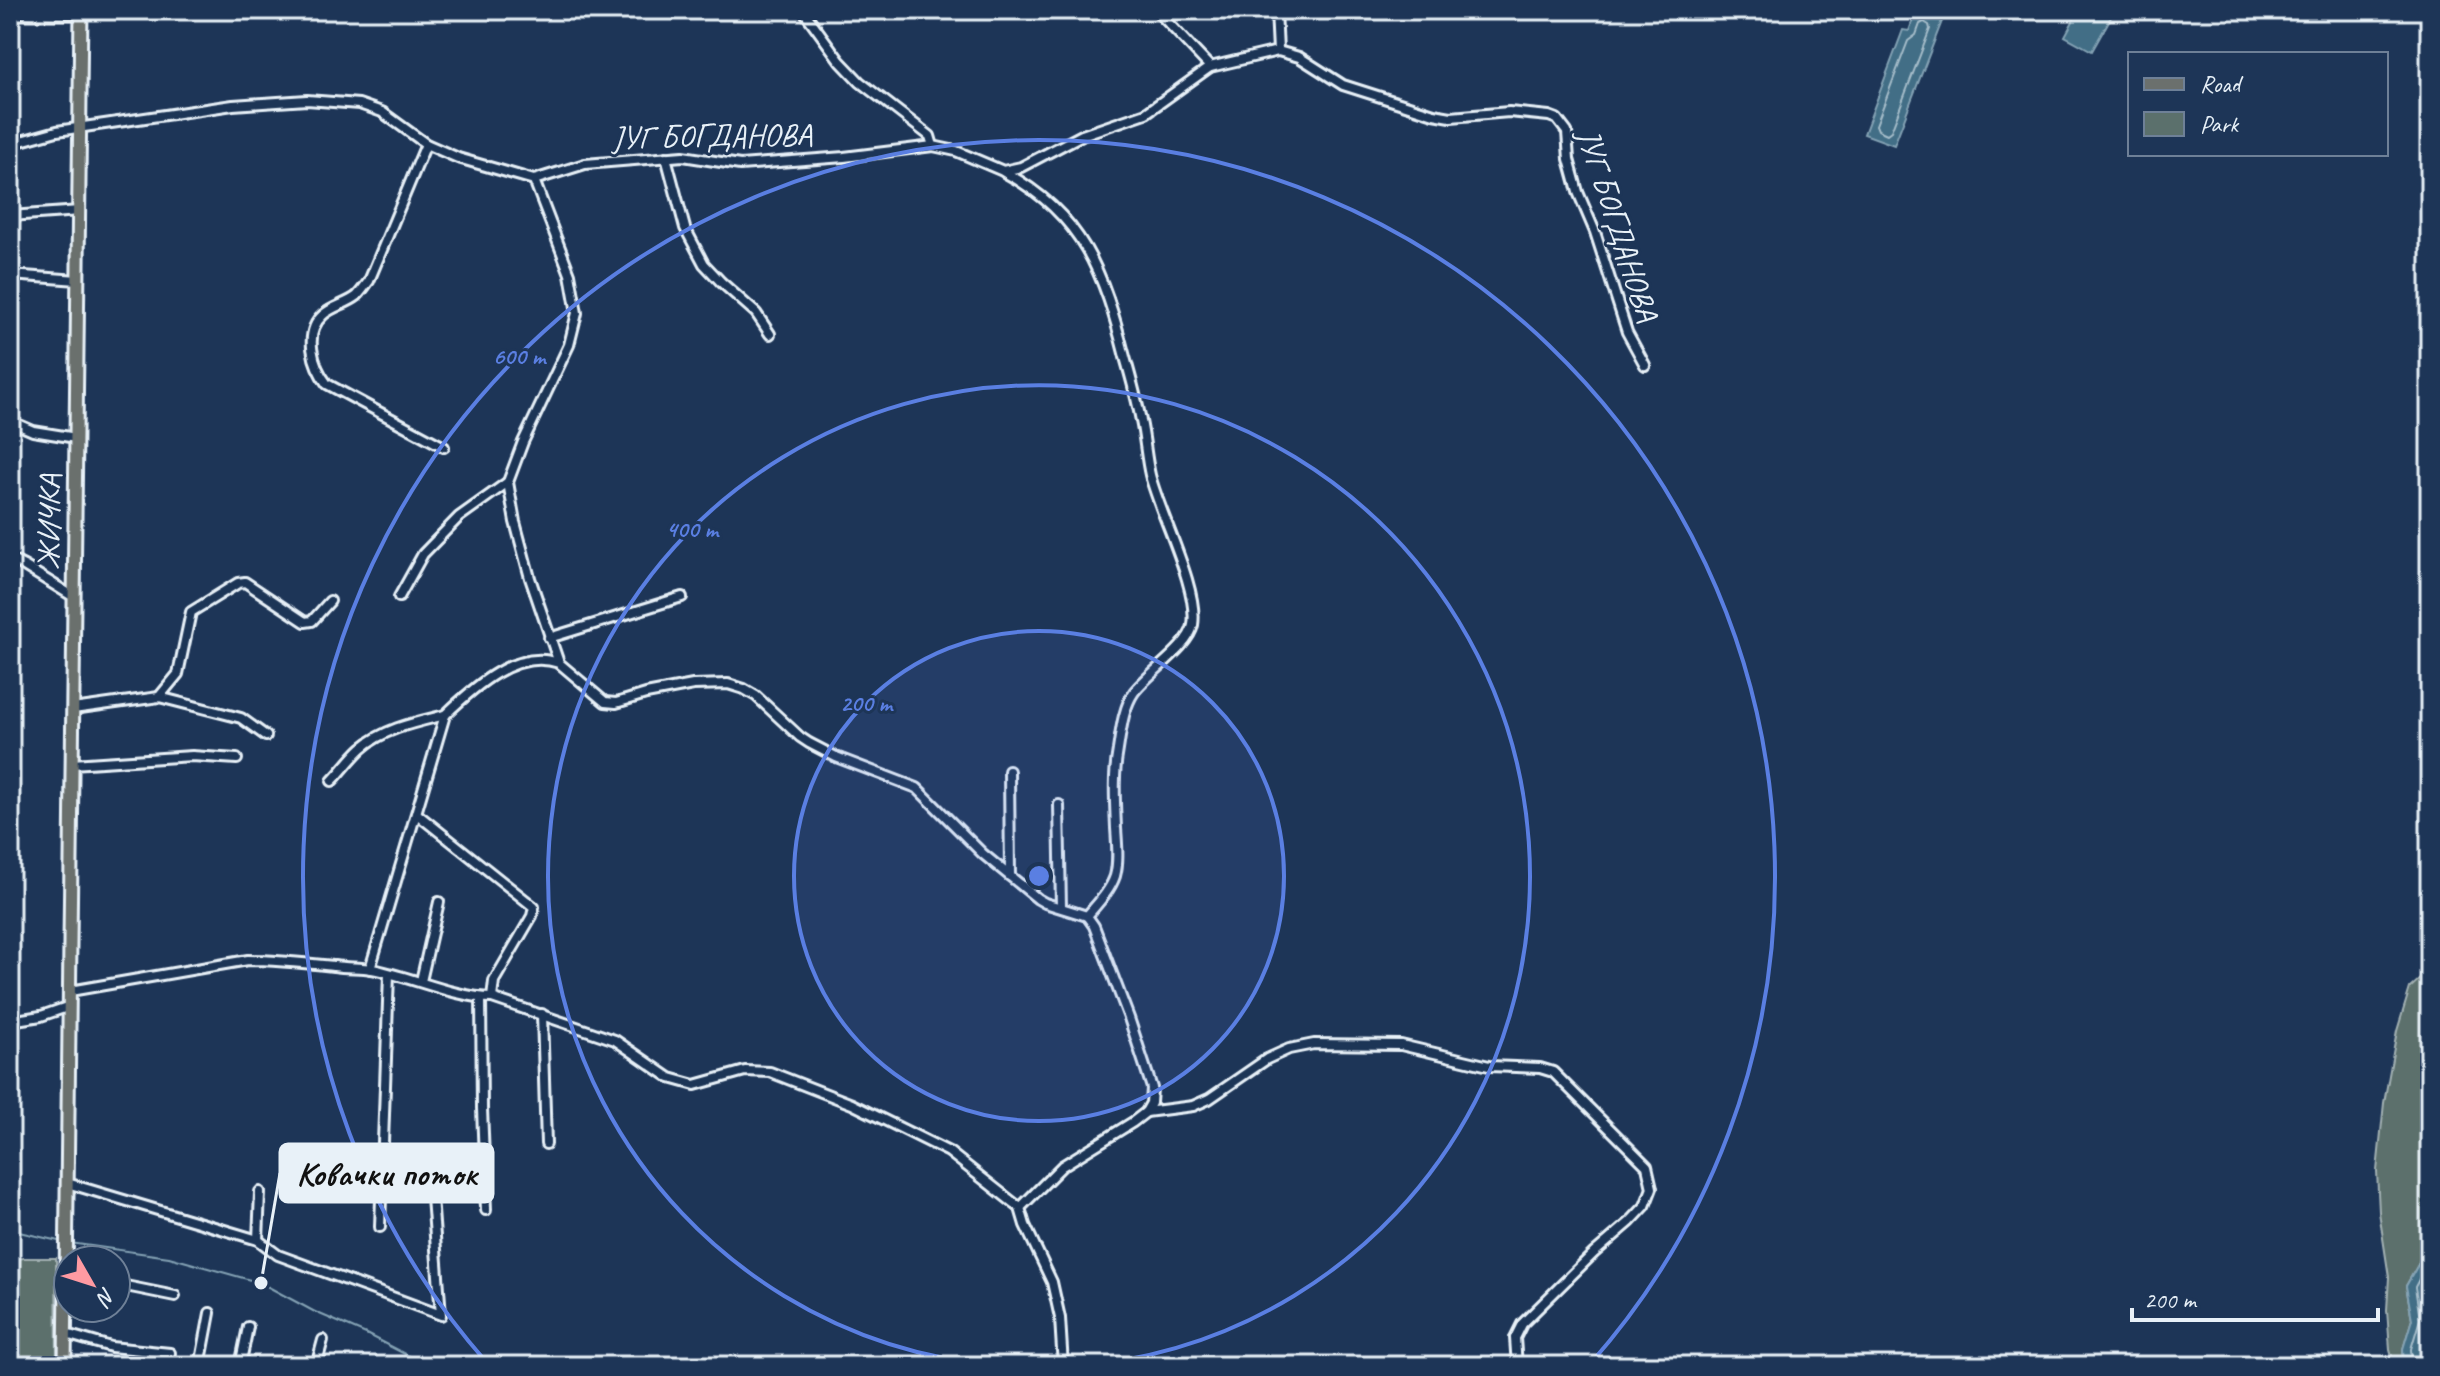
<svg xmlns="http://www.w3.org/2000/svg" width="2440" height="1376" font-family="Caveat,sans-serif">
<style>
.green{fill:#5b706c;stroke:#a2b0b2;stroke-width:2}
.water{fill:#426e86;stroke:#84a2b4;stroke-width:2}
.lines{fill:none;stroke-linecap:round;stroke-linejoin:round}
.shore{stroke:#a6bdca;stroke-width:2}
.stream{stroke:#84a2b4;stroke-width:2}
.minor-casing{stroke:#e8f1f8;stroke-width:14}
.major-casing{stroke:#e8f1f8;stroke-width:17}
.minor{stroke:#1d3557;stroke-width:8}
.major{stroke:#6b706d;stroke-width:11}
.ring{fill:none;stroke:#5a7fe2;stroke-width:4}
.labels{text-anchor:middle;dominant-baseline:central;stroke-width:6;stroke-linejoin:round;paint-order:stroke}
.street-label{font-size:32px;fill:#e8f1f8;stroke:#1d3557}
.centre{fill:#5a7fe2;stroke:#1d3557;stroke-width:4}
.ring-label{font-size:24px;text-anchor:middle;font-weight:bold;fill:#5a7fe2;stroke:#1d3557;stroke-width:6;stroke-linejoin:round;paint-order:stroke}
.leader{fill:none;stroke:#e8f1f8;stroke-width:3}
.callout-dot{fill:#e8f1f8;stroke:#1d3557;stroke-width:3}
.callout{fill:#e8f1f8;stroke:#e8f1f8;stroke-width:3}
.callout-label{font-size:34px;text-anchor:middle;font-weight:bold;fill:#111}
</style>
<rect width="100%" height="100%" fill="#1d3557"/>
<filter id="ink" filterUnits="userSpaceOnUse"><feTurbulence type="fractalNoise" baseFrequency=".0125" numOctaves="2"/><feDisplacementMap in="SourceGraphic" scale="16" xChannelSelector="R" yChannelSelector="G"/><feConvolveMatrix kernelMatrix="1 2 1 2 8 2 1 2 1" color-interpolation-filters="sRGB"/></filter>
<g filter="url(#ink)">
<g class="green">
<path d="M 2430,959 L 2430,1223 L 2419,1263 L 2406,1286 L 2412,1319 L 2403,1349 L 2404,1366 L 2395,1366 L 2390,1349 L 2387,1310 L 2389,1277 L 2379,1212 L 2377,1171 L 2384,1103 L 2397,1031 L 2410,988 L 2421,978 Z"/>
<path d="M 24,1258 L 56,1258 L 57,1366 L 11,1366 L 10,1260 Z"/>
</g>
<g class="water">
<path d="M 2079,10 L 2115,10 L 2092,51 L 2065,36 Z"/>
<path d="M 1916,11 L 1942,21 L 1894,145 L 1864,134 L 1903,30 L 1909,31 Z"/>
<path d="M 2430,1223 L 2430,1366 L 2404,1366 L 2403,1349 L 2412,1319 L 2406,1286 L 2419,1263 Z"/>
</g>
<g class="lines">
<g class="shore">
<path d="M 1924,22 L 1929,25 L 1930,29 L 1891,131 L 1887,134 L 1878,130 L 1876,125 L 1908,41 L 1916,35 L 1920,24 Z"/>
<path d="M 2412,1366 L 2411,1349 L 2420,1319 L 2415,1287 L 2426,1266 L 2430,1252"/>
<path d="M 2422,1366 C 2421,1346 2429,1335 2430,1319 C 2430,1304 2422,1294 2430,1279"/>
</g>
<g class="stream">
<path d="M 10,1230 L 63,1242"/>
<path d="M 70,1243 L 169,1257 L 261,1283 L 315,1312 L 366,1334 L 428,1366"/>
</g>
<defs>
<g id="minor">
<path d="M 803,10 L 840,61 L 860,82 L 930,136 L 933,146"/>
<path d="M 1156,10 L 1210,67"/>
<path d="M 1276,10 L 1278,51"/>
<path d="M 10,13 L 81,14"/>
<path d="M 10,144 L 57,131 L 233,105 L 307,100 L 359,104 L 382,112 L 426,144 L 458,158 L 534,180 L 585,164 L 683,156 L 740,165 L 844,157 L 933,146 L 956,151 L 1003,171 L 1021,167 L 1082,135 L 1146,113 L 1210,67 L 1278,51 L 1299,57 L 1343,85 L 1434,114 L 1451,117 L 1509,112 L 1549,116 L 1557,119 L 1567,132 L 1569,159 L 1578,192 L 1595,232 L 1627,332 L 1645,365"/>
<path d="M 426,144 L 369,281 C 365,286 361,292 357,296 C 347,304 333,306 323,315 C 303,333 313,366 327,384 L 444,447"/>
<path d="M 666,157 L 685,228 L 704,264 L 721,282 L 756,313 L 770,334"/>
<path d="M 1004,172 C 1083,214 1104,274 1125,357 C 1131,378 1137,400 1141,421 C 1145,439 1146,458 1150,475 C 1160,515 1199,588 1193,625 C 1189,647 1149,672 1134,692 C 1123,708 1121,731 1118,750 C 1113,776 1115,802 1116,828 C 1117,844 1119,861 1115,876 C 1110,891 1097,904 1087,916"/>
<path d="M 534,180 L 570,274 L 577,313 L 569,345 L 523,442 L 508,482 L 515,522 L 530,578 L 559,663 L 605,702 L 616,703 L 646,694 L 693,685 L 728,684 L 744,689 L 756,696 L 800,737 L 809,743 L 836,757 L 917,788 L 983,854 L 1038,899 L 1045,903 L 1087,916"/>
<path d="M 10,216 L 80,211"/>
<path d="M 10,275 L 78,280"/>
<path d="M 10,421 L 33,431 L 76,438"/>
<path d="M 10,559 L 24,566 L 74,597"/>
<path d="M 399,597 L 423,554 L 459,517 L 508,482"/>
<path d="M 549,638 L 682,597"/>
<path d="M 159,697 L 178,674 L 191,612 L 238,583 L 245,582 L 305,622 L 312,621 L 330,601"/>
<path d="M 73,709 L 159,697 L 241,718 L 266,736"/>
<path d="M 72,764 L 192,756 L 237,759"/>
<path d="M 1009,771 L 1010,876"/>
<path d="M 332,781 C 342,771 351,758 362,748 C 385,728 417,722 445,715"/>
<path d="M 1059,805 L 1061,907"/>
<path d="M 417,814 L 534,907 L 532,916 L 494,981 L 492,998"/>
<path d="M 370,969 L 445,715 C 474,687 516,648 559,663"/>
<path d="M 421,981 L 439,902"/>
<path d="M 70,991 L 248,960 C 277,960 305,963 334,966 C 347,968 360,967 372,969 C 409,976 456,998 492,998 L 615,1040 L 670,1078 L 695,1085 L 745,1071 L 770,1072 L 852,1104 L 949,1152 L 1020,1208 L 1025,1225 L 1052,1282 L 1060,1318 L 1063,1366"/>
<path d="M 481,998 L 482,1108 L 486,1210"/>
<path d="M 542,1014 L 546,1144"/>
<path d="M 10,1021 L 41,1016 L 70,1006"/>
<path d="M 1146,1112 L 1193,1106 L 1209,1099 L 1267,1059 L 1289,1049 L 1314,1044 L 1401,1045 L 1489,1066 L 1540,1068 L 1553,1072 L 1647,1166 L 1652,1188 L 1645,1206 L 1630,1222 L 1594,1253 L 1522,1324 L 1515,1338 L 1517,1366"/>
<path d="M 67,1183 L 258,1240 L 278,1255 L 441,1315 L 430,1171"/>
<path d="M 1020,1208 L 1062,1166 L 1133,1122 L 1146,1112 L 1151,1103 L 1152,1088 L 1129,1018 L 1094,926 L 1087,916"/>
<path d="M 380,1227 L 389,974"/>
<path d="M 258,1240 L 260,1192"/>
<path d="M 10,1255 L 11,1366"/>
<path d="M 116,1284 L 175,1296"/>
<path d="M 66,1334 L 111,1347 L 170,1353"/>
<path d="M 200,1366 L 210,1313"/>
<path d="M 240,1366 L 248,1327"/>
<path d="M 316,1366 L 323,1340"/>
</g>
<path id="major" d="M 65,1366 L 81,10"/>
</defs>
<use href="#minor" class="minor-casing"/>
<use href="#major" class="major-casing"/>
<use href="#minor" class="minor"/>
<use href="#major" class="major"/>
</g>
</g>
<circle cx="1039" cy="876" r="245" fill="#5a7fe2" fill-opacity=".12"/>
<g class="ring">
<circle cx="1039" cy="876" r="245"/>
<path d="M1005 1366A491 491 0 1 1 1073 1366"/>
<path d="M488 1364A736 736 0 1 1 1590 1364"/>
</g>
<g class="labels">
<g class="street-label">
<text transform="translate(712 136) rotate(-1)">ЈУГ БОГДАНОВА</text>
<text transform="translate(1618 225) rotate(72)">ЈУГ БОГДАНОВА</text>
<text transform="translate(49 522) rotate(-89)">ЖИЧКА</text>
</g>
</g>
<circle cx="1039" cy="876" r="12" class="centre"/>
<g class="ring-label">
<text x="519" y="364">600 m</text>
<text x="692" y="537">400 m</text>
<text x="866" y="711">200 m</text>
</g>
<path class="leader" d="M261 1283L280 1173"/>
<circle class="callout-dot" cx="261" cy="1283" r="8"/>
<rect class="callout" x="280" y="1144" width="213" height="58" rx="8"/>
<g class="callout-label">
<text x="387" y="1185">Ковачки поток</text>
</g>
<rect width="2440" height="1376" fill="none" stroke="#1d3557" stroke-width="40"/>
<rect x="20" y="20" width="2400" height="1336" fill="none" stroke="#e8f1f8" stroke-width="3" filter="url(#ink)"/>
<rect x="2128" y="52" width="260" height="104" fill="#1d3557" stroke="#6e8097" stroke-width="2"/>
<rect x="2144" y="78" width="40" height="12" fill="#6b706d" stroke="#6e8097" stroke-width="2"/>
<text x="2200" y="92" font-size="24" fill="#e8f1f8">Road</text>
<rect x="2144" y="112" width="40" height="24" fill="#5b706c" stroke="#6e8097" stroke-width="2"/>
<text x="2200" y="132" font-size="24" fill="#e8f1f8">Park</text>
<g transform="translate(92 1284) rotate(129)"><circle r="38" fill="#1d3557" stroke="#6e8097" stroke-width="2"/>
<path d="M0-6L14 30L0 20L-14 30Z" fill="#ff9aa2"/>
<text y="-12" font-size="22" font-weight="bold" text-anchor="middle" fill="#e8f1f8">N</text>
</g>
<path d="M2132 1308v12h246v-12" fill="none" stroke="#e8f1f8" stroke-width="4"/>
<text x="2144" y="1308" font-size="24" fill="#e8f1f8" stroke="#1d3557" stroke-width="6" paint-order="stroke">200 m</text>
</svg>
